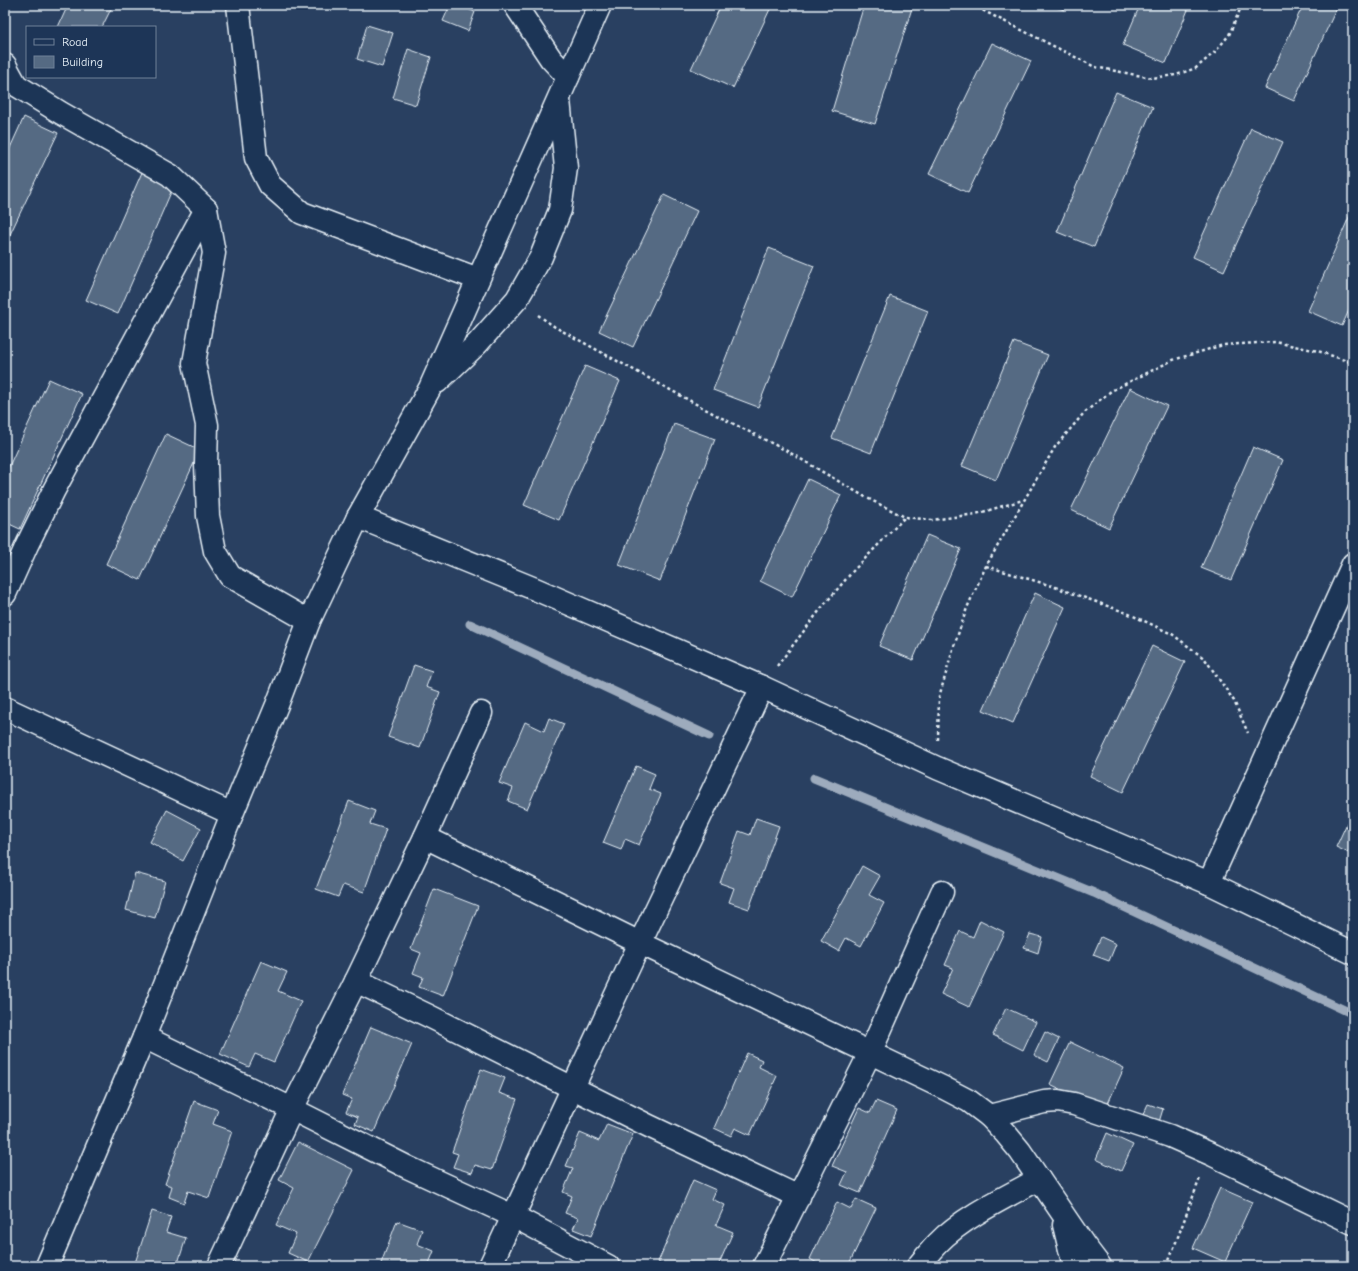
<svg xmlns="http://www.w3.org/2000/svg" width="1358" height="1271" font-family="'Comic Neue',sans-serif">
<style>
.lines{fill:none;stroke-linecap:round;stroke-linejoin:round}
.stream{stroke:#9dabbd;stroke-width:9}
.building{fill:#556a83;stroke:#e8f1f8}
.minor-casing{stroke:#e8f1f8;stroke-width:25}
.path{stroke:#e8f1f8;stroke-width:2.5;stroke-dasharray:3 3;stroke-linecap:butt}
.minor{stroke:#1d3557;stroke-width:22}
</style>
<rect width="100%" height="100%" fill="#294061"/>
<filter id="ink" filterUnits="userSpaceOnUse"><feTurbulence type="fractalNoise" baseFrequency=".025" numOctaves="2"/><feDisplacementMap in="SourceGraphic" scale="8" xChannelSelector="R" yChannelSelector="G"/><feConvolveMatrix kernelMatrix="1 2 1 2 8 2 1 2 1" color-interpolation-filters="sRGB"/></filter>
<g filter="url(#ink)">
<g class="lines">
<g class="stream">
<path d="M 470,624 L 709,736"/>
<path d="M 814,778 L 1094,893 L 1353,1014"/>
</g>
</g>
<g class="building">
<path d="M 68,5 L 113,5 L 102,27 L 58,27 Z"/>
<path d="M 450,5 L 457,5 L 475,12 L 468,31 L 443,21 Z"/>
<path d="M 721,5 L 772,5 L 733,88 L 691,69 Z"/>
<path d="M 864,5 L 913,5 L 875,124 L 832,111 Z"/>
<path d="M 984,5 L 998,5 L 996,10 Z"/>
<path d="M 1049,5 L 1066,5 L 1064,10 Z"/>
<path d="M 1140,5 L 1190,5 L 1166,63 L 1123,45 Z"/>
<path d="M 1303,5 L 1338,5 L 1294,101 L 1265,88 Z"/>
<path d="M 367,25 L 393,33 L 382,67 L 357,59 Z"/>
<path d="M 992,43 L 1031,61 L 968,193 L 929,174 Z"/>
<path d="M 408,49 L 431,57 L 416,105 L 393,98 Z"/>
<path d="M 1116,92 L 1153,107 L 1094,247 L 1057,232 Z"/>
<path d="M 24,117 L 58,133 L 5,245 L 5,159 Z"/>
<path d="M 1251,128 L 1283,142 L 1224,271 L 1193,257 Z"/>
<path d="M 143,170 L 175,183 L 118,314 L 86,300 Z"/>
<path d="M 664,195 L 697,211 L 633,347 L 599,331 Z"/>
<path d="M 1353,208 L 1353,301 L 1342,326 L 1308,311 Z"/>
<path d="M 769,248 L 814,266 L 758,407 L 713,390 Z"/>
<path d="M 890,296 L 928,311 L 871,453 L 832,438 Z"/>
<path d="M 1014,342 L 1048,355 L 996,480 L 962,466 Z"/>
<path d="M 585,366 L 620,381 L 559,520 L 524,505 Z"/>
<path d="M 49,379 L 82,394 L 20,529 L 5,522 L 5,475 Z"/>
<path d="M 1130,388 L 1167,406 L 1109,528 L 1071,510 Z"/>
<path d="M 674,424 L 715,439 L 660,581 L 619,565 Z"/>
<path d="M 166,434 L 200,450 L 140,580 L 106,564 Z"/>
<path d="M 1253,447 L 1283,460 L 1231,580 L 1201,568 Z"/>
<path d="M 808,479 L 841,495 L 792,597 L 760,581 Z"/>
<path d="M 927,535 L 961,549 L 913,660 L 879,646 Z"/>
<path d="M 1035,593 L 1065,607 L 1013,723 L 983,710 Z"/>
<path d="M 1152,646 L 1185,662 L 1123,792 L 1090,776 Z"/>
<path d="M 414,665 L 432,671 L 426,687 L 440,692 L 420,748 L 388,737 Z"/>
<path d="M 549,718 L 564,724 L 527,809 L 508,801 L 513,788 L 499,783 L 525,722 L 544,731 Z"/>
<path d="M 636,766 L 655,774 L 649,789 L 661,794 L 639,845 L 625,839 L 621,850 L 603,843 Z"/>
<path d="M 349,801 L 375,811 L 370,824 L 386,829 L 364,892 L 343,885 L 338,897 L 316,889 Z"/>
<path d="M 167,810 L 201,828 L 183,861 L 150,842 Z"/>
<path d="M 1353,810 L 1353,855 L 1336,847 Z"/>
<path d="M 756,818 L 779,826 L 749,909 L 729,902 L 734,888 L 720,883 L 739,831 L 750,835 Z"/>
<path d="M 862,866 L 880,876 L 869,895 L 884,903 L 861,946 L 846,938 L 839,951 L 821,941 Z"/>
<path d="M 135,873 L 165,881 L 155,918 L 126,910 Z"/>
<path d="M 434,889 L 478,906 L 443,996 L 419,987 L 423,977 L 413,973 L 421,953 L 411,949 Z"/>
<path d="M 980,920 L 1004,932 L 969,1007 L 941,994 L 953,968 L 945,965 L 960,931 L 973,937 Z"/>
<path d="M 1030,934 L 1042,937 L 1038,953 L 1024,948 Z"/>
<path d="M 1101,937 L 1116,944 L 1109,961 L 1093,955 Z"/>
<path d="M 261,961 L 287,972 L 278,991 L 301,1001 L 274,1062 L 255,1054 L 249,1067 L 220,1054 Z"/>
<path d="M 1006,1008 L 1036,1022 L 1023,1050 L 993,1035 Z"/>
<path d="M 371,1027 L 412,1044 L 374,1132 L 355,1124 L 358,1117 L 346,1112 L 352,1099 L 342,1095 Z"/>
<path d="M 1045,1032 L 1059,1039 L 1048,1062 L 1034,1055 Z"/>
<path d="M 1070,1042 L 1124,1068 L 1105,1110 L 1050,1084 Z"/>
<path d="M 747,1053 L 762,1060 L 759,1067 L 777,1076 L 750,1135 L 735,1128 L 731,1136 L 714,1128 Z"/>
<path d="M 481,1069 L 505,1078 L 499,1093 L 517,1099 L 492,1170 L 475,1165 L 472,1173 L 453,1167 L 458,1154 L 452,1152 Z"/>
<path d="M 194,1101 L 218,1110 L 213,1124 L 232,1131 L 209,1198 L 188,1191 L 184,1203 L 169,1197 L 172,1186 L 165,1184 Z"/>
<path d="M 876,1101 L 897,1110 L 860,1193 L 841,1185 L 847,1172 L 832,1166 L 859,1108 L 870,1113 Z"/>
<path d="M 1148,1104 L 1163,1109 L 1159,1122 L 1140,1121 Z"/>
<path d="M 607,1124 L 633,1134 L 591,1236 L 573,1229 L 578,1218 L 565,1213 L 572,1196 L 563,1192 L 573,1168 L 566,1166 L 580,1133 L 599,1141 Z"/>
<path d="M 1107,1133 L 1133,1145 L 1121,1171 L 1096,1159 Z"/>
<path d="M 298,1142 L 354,1170 L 308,1262 L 288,1253 L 296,1234 L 276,1225 L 294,1188 L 279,1180 Z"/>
<path d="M 693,1180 L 716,1190 L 712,1199 L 725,1205 L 716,1225 L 733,1232 L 718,1266 L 665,1266 L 658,1262 Z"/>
<path d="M 1220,1188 L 1252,1202 L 1225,1262 L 1193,1248 Z"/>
<path d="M 856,1199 L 876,1208 L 848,1266 L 822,1266 L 810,1259 L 837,1202 L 851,1209 Z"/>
<path d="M 152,1211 L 171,1217 L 166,1232 L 186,1238 L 177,1266 L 134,1266 Z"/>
<path d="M 397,1221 L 422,1230 L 417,1244 L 434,1251 L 428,1266 L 380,1266 Z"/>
</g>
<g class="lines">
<defs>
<g id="minor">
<path d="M 238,5 L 256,158 L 270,185 L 302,213 L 478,279"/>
<path d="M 515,5 L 551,59 L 568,77"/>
<path d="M 5,65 L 16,85 L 61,113 L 170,175 L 206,209 L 214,253 L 194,363 L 207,425 L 206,464 L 208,516 L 215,551 L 230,576 L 309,621"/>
<path d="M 437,382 L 477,344 L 517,299 L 541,257 L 560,210 L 566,168 L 559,100"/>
<path d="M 358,517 L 535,589 L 762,687 L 937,768 L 1209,883 L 1353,953"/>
<path d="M 5,594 L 27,545 L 54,490 L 206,209"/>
<path d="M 5,708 L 232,814"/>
<path d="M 425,837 L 640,943 L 944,1088 L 969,1101 L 989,1116 L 1006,1134 L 1020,1151 L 1084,1245 L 1100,1266"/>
<path d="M 1209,883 L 1353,564"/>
<path d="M 356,981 L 429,1016 L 649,1126 L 799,1197"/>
<path d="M 144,1037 L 292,1109 L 407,1167 L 513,1216 L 608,1266"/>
<path d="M 989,1116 L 1044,1102 L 1058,1101 L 1074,1104 L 1170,1136 L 1213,1155 L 1353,1223"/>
<path d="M 1064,1225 L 1074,1266"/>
<path d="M 47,1266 L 144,1037 L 232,814 L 277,705 L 309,621 L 358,517 L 430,388 L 600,5"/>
<path d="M 219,1266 L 292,1109 L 356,981 L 425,837 L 481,713"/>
<path d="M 490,1266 L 640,943 L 762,687"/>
<path d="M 764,1266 L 870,1053 L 942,892"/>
<path d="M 918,1266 C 925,1258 931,1250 938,1243 C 963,1217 1008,1196 1039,1179"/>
</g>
</defs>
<use href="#minor" class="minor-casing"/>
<g class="path">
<path d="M 972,5 L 1095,67 L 1152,78 L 1176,75 L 1196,68 L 1215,52 L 1229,35 L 1242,5"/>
<path d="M 538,315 L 555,327 L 599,351 L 718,416 L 787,451 L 867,498 L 905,517 L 932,520 L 976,514 L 1023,500"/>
<path d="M 986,566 L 1052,586 L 1127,613 L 1172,634 L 1205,659 L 1234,701 L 1248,733"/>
<path d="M 777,666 L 823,606 L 853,571 L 905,517"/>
<path d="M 938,740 L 939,697 L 954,646 L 967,608 L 986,566 L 1055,447 L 1084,413 L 1111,391 L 1173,360 L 1223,345 L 1275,342 L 1318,351 L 1353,363"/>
<path d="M 1167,1266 L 1200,1178"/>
</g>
<use href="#minor" class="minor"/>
</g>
</g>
<rect width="1358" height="1271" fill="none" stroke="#1d3557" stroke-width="20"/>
<rect x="10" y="10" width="1338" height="1251" fill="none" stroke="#e8f1f8" stroke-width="1.5" filter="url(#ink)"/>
<rect x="26" y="26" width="130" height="52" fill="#1d3557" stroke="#6e8097"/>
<rect x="34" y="39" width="20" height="6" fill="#1d3557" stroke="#6e8097"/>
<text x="62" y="46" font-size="12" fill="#e8f1f8">Road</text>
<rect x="34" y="56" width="20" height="12" fill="#556a83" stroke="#6e8097"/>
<text x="62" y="66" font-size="12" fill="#e8f1f8">Building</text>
</svg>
